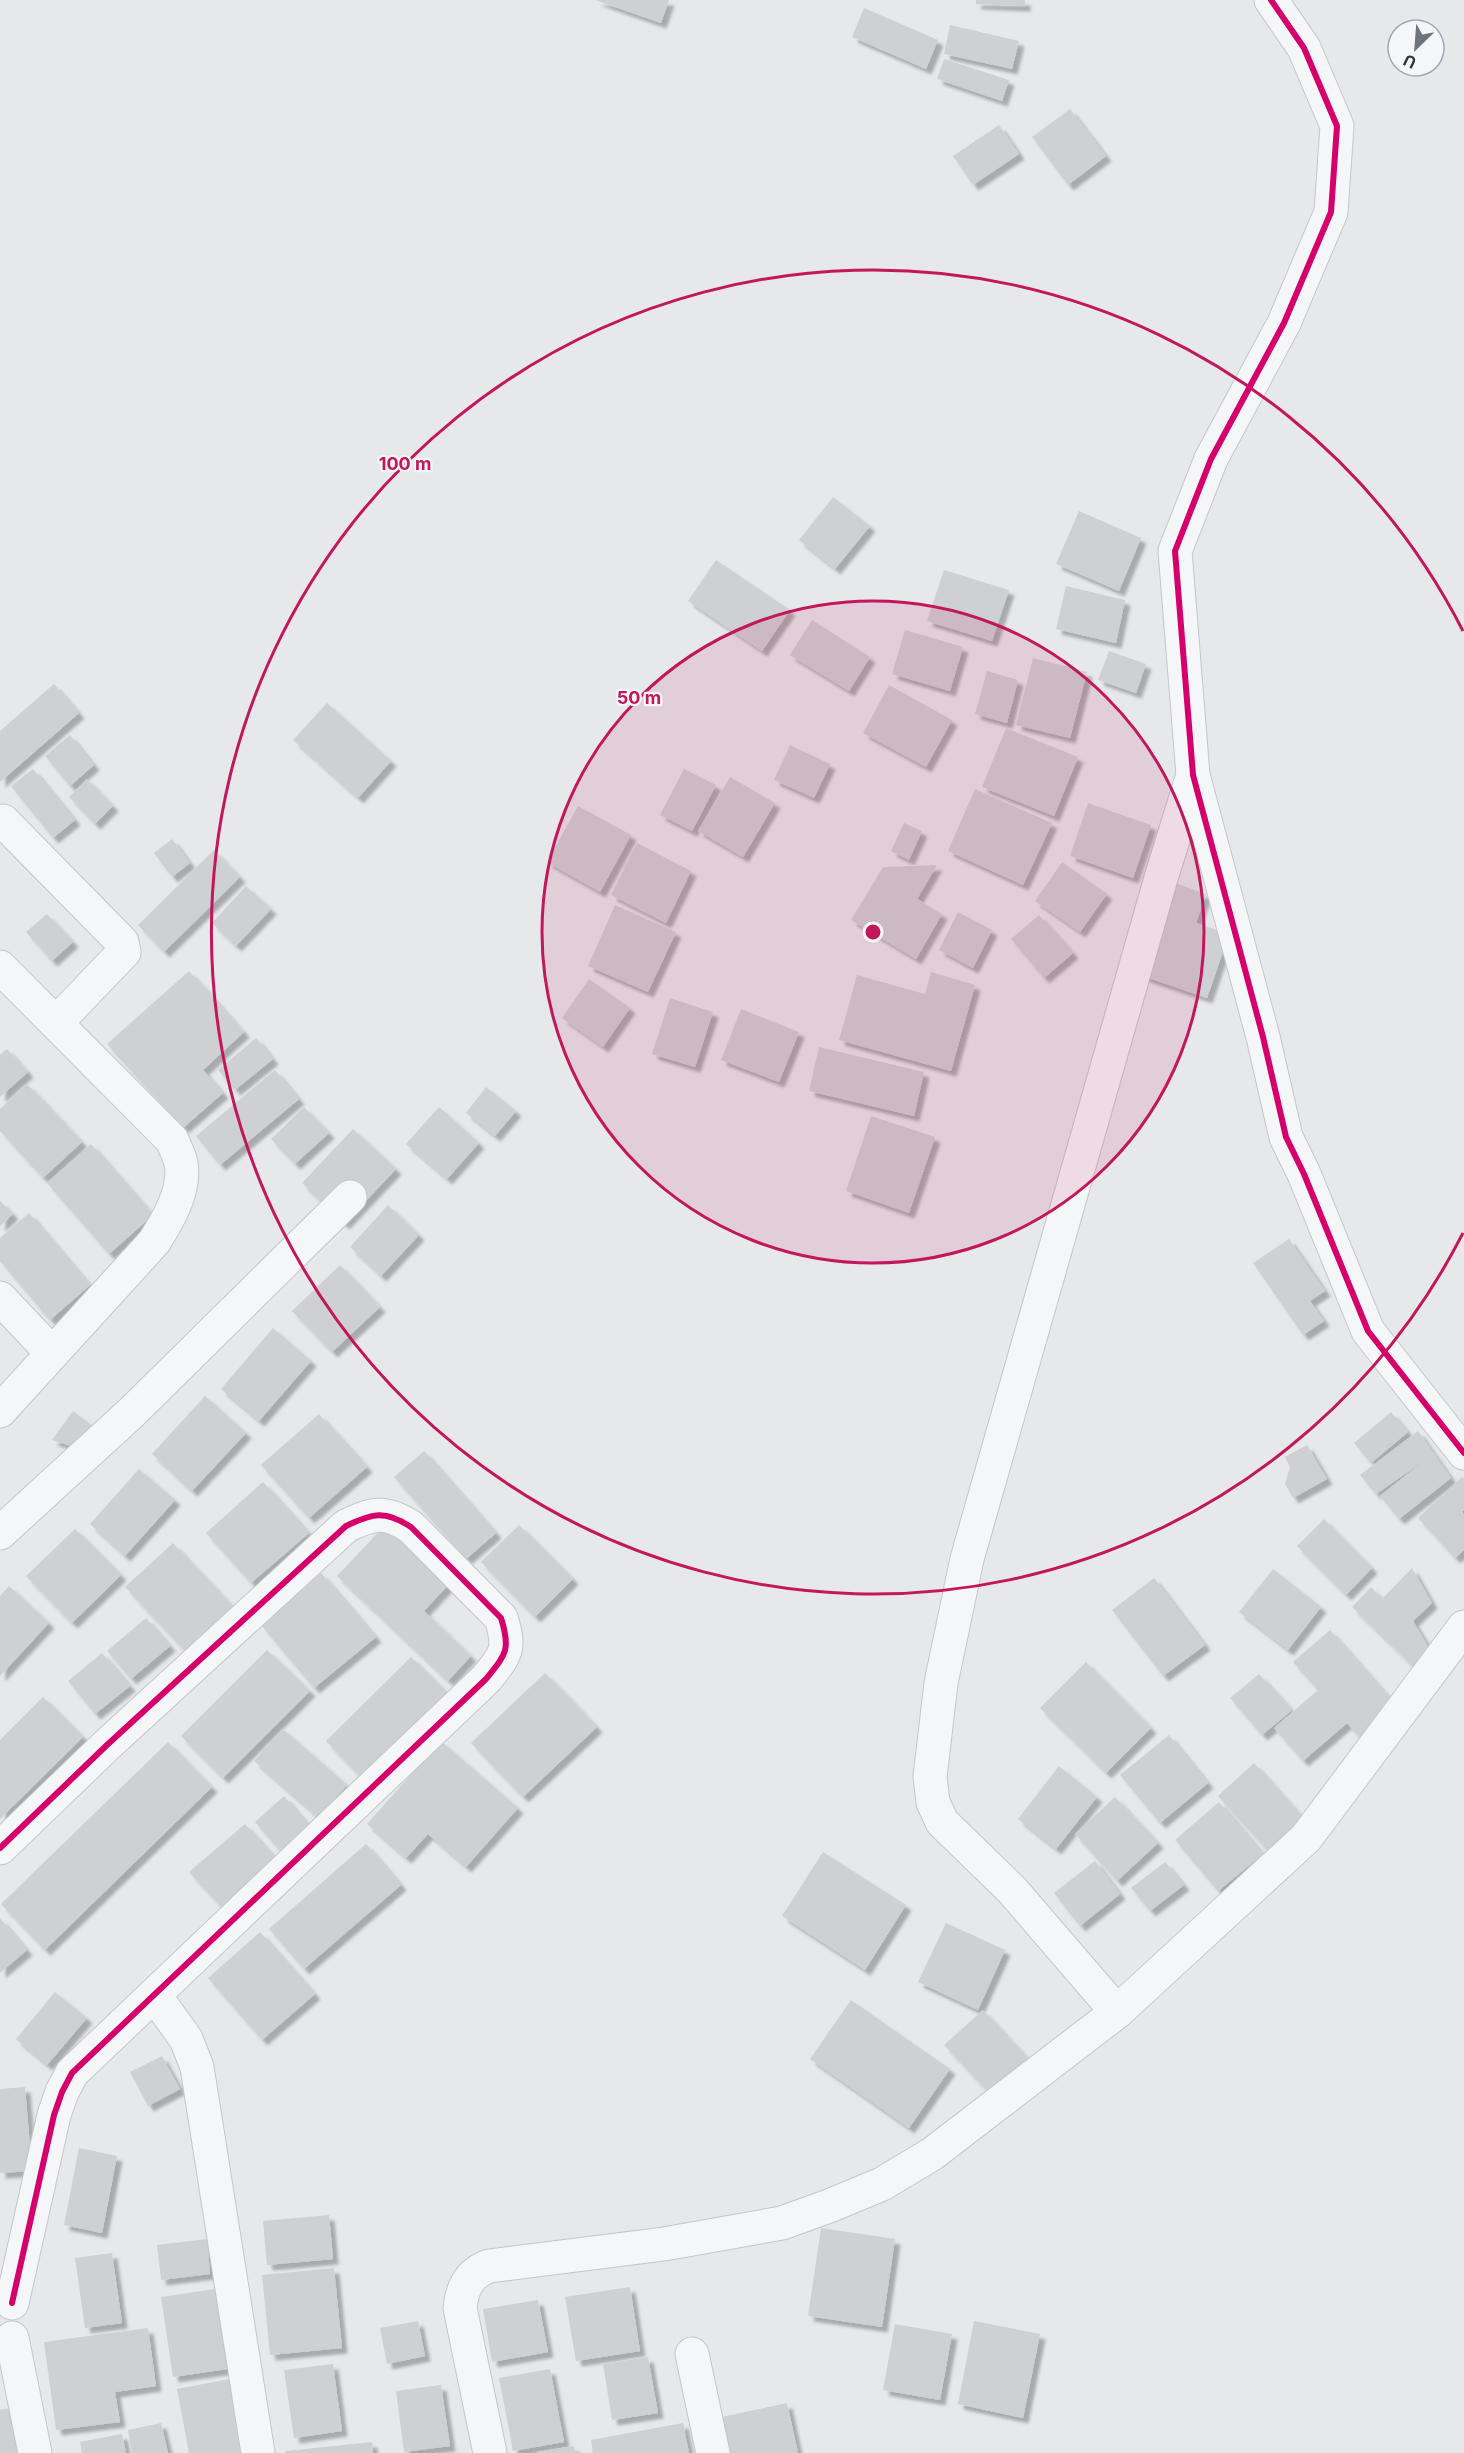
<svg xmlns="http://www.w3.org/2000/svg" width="1464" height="2453" font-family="Inter,sans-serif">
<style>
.building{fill:#ced0d3;filter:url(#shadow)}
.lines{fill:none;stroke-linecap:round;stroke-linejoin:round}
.minor-casing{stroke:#c4c6c8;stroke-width:35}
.minor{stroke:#f5f6f7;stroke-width:33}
.cycleway-casing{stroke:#f4f6f9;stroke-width:10}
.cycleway{stroke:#d6006c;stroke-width:6}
.ring{fill:none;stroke:#c2185b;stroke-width:3}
.centre{fill:#c2185b;stroke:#f4f6f9;stroke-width:3}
.ring-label{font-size:18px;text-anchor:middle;font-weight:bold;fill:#c2185b;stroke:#f4f6f9;stroke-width:4.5;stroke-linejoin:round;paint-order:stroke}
</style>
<defs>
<filter id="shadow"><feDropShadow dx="5.5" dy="5.5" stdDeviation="1.5" flood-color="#0004"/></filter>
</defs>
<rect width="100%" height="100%" fill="#e6e8ea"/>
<g class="building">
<path d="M 595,0 L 669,0 L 661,23 Z"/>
<path d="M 976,0 L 1025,0 L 1025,6 L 976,4 Z"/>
<path d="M 864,8 L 938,40 L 926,69 L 852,37 Z"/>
<path d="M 950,25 L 1019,41 L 1012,69 L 944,54 Z"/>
<path d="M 944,59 L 1009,80 L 1002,101 L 937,79 Z"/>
<path d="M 1070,109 L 1106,156 L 1068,185 L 1032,137 Z"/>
<path d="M 999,125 L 1019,154 L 973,185 L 953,156 Z"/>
<path d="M 833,497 L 870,526 L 835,569 L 799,540 Z"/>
<path d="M 1079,511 L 1141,538 L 1119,591 L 1056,564 Z"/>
<path d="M 716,560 L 790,610 L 762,651 L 688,601 Z"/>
<path d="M 944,570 L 1009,590 L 992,641 L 927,621 Z"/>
<path d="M 1066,586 L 1125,600 L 1116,643 L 1056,629 Z"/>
<path d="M 812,620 L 870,657 L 849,691 L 790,655 Z"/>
<path d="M 905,630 L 963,647 L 950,691 L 892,674 Z"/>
<path d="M 1109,651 L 1146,664 L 1136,693 L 1098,680 Z"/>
<path d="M 1033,658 L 1087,672 L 1070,738 L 1016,725 Z"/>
<path d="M 987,671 L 1018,680 L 1007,723 L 975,714 Z"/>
<path d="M 54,684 L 79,713 L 0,782 L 0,731 Z"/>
<path d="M 889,685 L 952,720 L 926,767 L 863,733 Z"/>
<path d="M 327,703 L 391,761 L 358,798 L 293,740 Z"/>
<path d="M 1006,728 L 1078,757 L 1054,816 L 982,787 Z"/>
<path d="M 70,735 L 94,765 L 70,786 L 45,756 Z"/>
<path d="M 790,745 L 830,764 L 814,798 L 774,780 Z"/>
<path d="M 33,769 L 75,820 L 53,838 L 11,786 Z"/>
<path d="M 684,769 L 716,785 L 692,831 L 660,815 Z"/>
<path d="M 730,777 L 775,803 L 743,857 L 698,831 Z"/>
<path d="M 87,779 L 113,806 L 95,824 L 69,797 Z"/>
<path d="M 975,789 L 1052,823 L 1023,885 L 948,851 Z"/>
<path d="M 1088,803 L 1151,825 L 1133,878 L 1070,856 Z"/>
<path d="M 578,806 L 631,835 L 600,892 L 547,862 Z"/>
<path d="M 904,823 L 922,831 L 909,860 L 891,851 Z"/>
<path d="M 172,839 L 190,863 L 172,877 L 154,853 Z"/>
<path d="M 637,843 L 691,871 L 666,923 L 611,895 Z"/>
<path d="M 214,850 L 240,877 L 164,952 L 138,925 Z"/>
<path d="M 1062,862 L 1107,894 L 1080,932 L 1035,901 Z"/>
<path d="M 937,865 L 917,899 L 942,914 L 916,959 L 851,920 L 883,867 Z"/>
<path d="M 1161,878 L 1206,894 L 1196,923 L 1229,934 L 1207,998 L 1128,971 Z"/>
<path d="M 246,886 L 271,909 L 236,946 L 212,923 Z"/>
<path d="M 615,905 L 676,932 L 648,992 L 588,966 Z"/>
<path d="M 958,912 L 992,930 L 973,968 L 939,950 Z"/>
<path d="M 47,914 L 73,942 L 52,961 L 26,932 Z"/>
<path d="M 1039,915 L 1073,953 L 1044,978 L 1011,939 Z"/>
<path d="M 189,971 L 244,1032 L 203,1070 L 223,1093 L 183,1128 L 107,1044 Z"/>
<path d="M 931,972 L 975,985 L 951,1071 L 839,1040 L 857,975 L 925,994 Z"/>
<path d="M 589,979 L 630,1008 L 603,1047 L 562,1018 Z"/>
<path d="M 670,998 L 713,1012 L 695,1067 L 652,1054 Z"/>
<path d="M 741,1009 L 799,1032 L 779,1082 L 721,1060 Z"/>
<path d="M 256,1038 L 273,1059 L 235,1090 L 218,1070 Z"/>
<path d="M 819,1047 L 924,1072 L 914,1116 L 809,1091 Z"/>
<path d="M 7,1049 L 28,1072 L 0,1097 L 0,1055 Z"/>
<path d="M 275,1070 L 299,1099 L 220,1165 L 196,1136 Z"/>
<path d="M 27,1084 L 82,1142 L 43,1178 L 0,1131 L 0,1109 Z"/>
<path d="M 486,1087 L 516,1111 L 495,1136 L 466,1113 Z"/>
<path d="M 304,1107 L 329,1133 L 295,1164 L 271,1139 Z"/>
<path d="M 439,1107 L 479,1143 L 447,1179 L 406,1144 Z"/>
<path d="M 871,1116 L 935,1137 L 909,1213 L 846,1191 Z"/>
<path d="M 353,1129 L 396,1169 L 344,1224 L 302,1183 Z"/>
<path d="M 91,1144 L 153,1215 L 109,1254 L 47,1183 Z"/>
<path d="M 0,1201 L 13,1214 L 0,1226 Z"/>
<path d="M 388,1205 L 419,1235 L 381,1276 L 350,1247 Z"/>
<path d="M 29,1213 L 90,1285 L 50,1320 L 0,1261 L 0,1238 Z"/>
<path d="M 1289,1239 L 1325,1291 L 1310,1301 L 1324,1321 L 1303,1335 L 1253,1263 Z"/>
<path d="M 340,1265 L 380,1307 L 332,1352 L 292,1311 Z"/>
<path d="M 273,1328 L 311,1361 L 259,1421 L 221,1389 Z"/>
<path d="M 205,1396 L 246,1433 L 192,1491 L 152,1454 Z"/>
<path d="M 73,1411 L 95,1428 L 80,1449 L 52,1440 Z"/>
<path d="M 1391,1412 L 1408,1432 L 1371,1463 L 1354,1443 Z"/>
<path d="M 319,1414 L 367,1467 L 309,1518 L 261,1465 Z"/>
<path d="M 1418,1431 L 1451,1478 L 1399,1519 L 1380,1496 L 1425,1460 L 1376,1494 L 1360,1475 Z"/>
<path d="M 1307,1445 L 1327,1479 L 1293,1498 L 1285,1484 L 1290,1467 L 1285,1457 Z"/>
<path d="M 424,1451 L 496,1533 L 466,1559 L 394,1477 Z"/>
<path d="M 139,1469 L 175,1500 L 125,1556 L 90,1524 Z"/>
<path d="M 1462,1477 L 1464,1479 L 1464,1510 L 1462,1512 L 1464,1515 L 1464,1550 L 1455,1558 L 1418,1518 Z"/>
<path d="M 263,1482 L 309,1533 L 251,1583 L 206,1533 Z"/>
<path d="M 1324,1519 L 1372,1568 L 1346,1595 L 1297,1546 Z"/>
<path d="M 386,1524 L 449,1584 L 424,1611 L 471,1656 L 448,1681 L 337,1576 Z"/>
<path d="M 519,1525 L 573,1579 L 535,1617 L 481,1562 Z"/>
<path d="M 75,1529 L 121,1575 L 72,1623 L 26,1576 Z"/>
<path d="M 173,1543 L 234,1608 L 186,1652 L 125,1587 Z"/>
<path d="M 1412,1568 L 1432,1603 L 1413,1621 L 1430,1650 L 1414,1667 L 1352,1607 L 1371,1587 L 1382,1599 Z"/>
<path d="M 1273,1569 L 1321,1607 L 1288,1650 L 1239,1612 Z"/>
<path d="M 321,1573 L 376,1637 L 314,1688 L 261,1625 Z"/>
<path d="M 1154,1578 L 1205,1645 L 1163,1676 L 1112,1610 Z"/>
<path d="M 9,1586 L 49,1623 L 0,1676 L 0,1596 Z"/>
<path d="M 146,1618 L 170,1646 L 131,1679 L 107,1651 Z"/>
<path d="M 1330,1630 L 1396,1705 L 1360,1738 L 1347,1723 L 1303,1761 L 1274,1728 L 1318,1690 L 1293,1662 Z"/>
<path d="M 267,1650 L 310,1691 L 223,1778 L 181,1736 Z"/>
<path d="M 102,1653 L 130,1686 L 95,1714 L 68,1681 Z"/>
<path d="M 411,1657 L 448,1694 L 363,1779 L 326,1741 Z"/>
<path d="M 1086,1662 L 1151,1728 L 1106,1773 L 1040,1708 Z"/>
<path d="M 545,1673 L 597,1727 L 523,1797 L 471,1743 Z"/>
<path d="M 1259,1674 L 1292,1710 L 1262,1735 L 1230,1698 Z"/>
<path d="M 43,1697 L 83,1737 L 0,1819 L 0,1740 Z"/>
<path d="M 283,1729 L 347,1785 L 318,1817 L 254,1761 Z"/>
<path d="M 1169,1735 L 1208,1783 L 1160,1823 L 1120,1775 Z"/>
<path d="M 441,1741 L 518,1808 L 466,1867 L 428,1834 L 406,1858 L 367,1824 Z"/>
<path d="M 168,1742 L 212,1787 L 45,1950 L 1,1904 Z"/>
<path d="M 1254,1763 L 1303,1818 L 1267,1850 L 1218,1796 Z"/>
<path d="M 1059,1766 L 1097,1797 L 1056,1849 L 1018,1819 Z"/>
<path d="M 284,1796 L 310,1827 L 281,1852 L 255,1822 Z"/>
<path d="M 1115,1797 L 1158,1843 L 1117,1881 L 1075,1834 Z"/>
<path d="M 1219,1802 L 1263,1854 L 1218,1891 L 1175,1840 Z"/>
<path d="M 245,1824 L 278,1861 L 223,1909 L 189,1872 Z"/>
<path d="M 366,1844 L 401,1885 L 304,1969 L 269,1929 Z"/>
<path d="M 823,1852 L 906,1905 L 865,1970 L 782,1916 Z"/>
<path d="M 1095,1861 L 1120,1894 L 1080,1926 L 1054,1893 Z"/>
<path d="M 1165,1862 L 1184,1885 L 1150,1911 L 1131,1888 Z"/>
<path d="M 0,1918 L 27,1950 L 0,1973 Z"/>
<path d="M 946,1923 L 1005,1950 L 978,2010 L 918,1982 Z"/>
<path d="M 260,1932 L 315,1994 L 262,2040 L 208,1978 Z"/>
<path d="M 55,1992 L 87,2018 L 47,2065 L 16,2039 Z"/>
<path d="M 851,2000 L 950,2069 L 909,2128 L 810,2059 Z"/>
<path d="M 983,2010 L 1028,2059 L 990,2094 L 944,2045 Z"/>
<path d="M 162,2056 L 180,2089 L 148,2106 L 130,2072 Z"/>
<path d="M 25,2087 L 32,2171 L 0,2173 L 0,2089 Z"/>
<path d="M 79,2148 L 117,2156 L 102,2233 L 64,2225 Z"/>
<path d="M 329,2215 L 333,2259 L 267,2265 L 263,2221 Z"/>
<path d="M 821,2228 L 895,2239 L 882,2327 L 808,2316 Z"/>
<path d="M 207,2239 L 210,2274 L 161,2280 L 157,2245 Z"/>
<path d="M 112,2253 L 122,2323 L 85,2328 L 75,2258 Z"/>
<path d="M 334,2268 L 342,2348 L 270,2355 L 262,2275 Z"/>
<path d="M 630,2287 L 640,2351 L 576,2361 L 565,2297 Z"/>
<path d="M 215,2289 L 227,2369 L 173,2377 L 161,2297 Z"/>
<path d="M 538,2300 L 548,2352 L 492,2362 L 483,2309 Z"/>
<path d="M 418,2321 L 425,2356 L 387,2364 L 380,2328 Z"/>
<path d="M 974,2321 L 1040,2334 L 1023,2418 L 958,2404 Z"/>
<path d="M 895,2324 L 952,2334 L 940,2400 L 883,2390 Z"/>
<path d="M 148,2328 L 156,2386 L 115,2392 L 120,2422 L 56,2430 L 44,2342 Z"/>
<path d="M 648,2357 L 658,2413 L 612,2420 L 603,2364 Z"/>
<path d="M 333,2364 L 342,2431 L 294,2438 L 284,2370 Z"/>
<path d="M 550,2369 L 564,2442 L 513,2451 L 499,2378 Z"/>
<path d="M 229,2379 L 244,2453 L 189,2453 L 177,2389 Z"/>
<path d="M 441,2385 L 450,2446 L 404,2452 L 396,2391 Z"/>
<path d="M 787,2403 L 798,2453 L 730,2453 L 722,2417 Z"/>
<path d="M 15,2407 L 26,2453 L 0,2453 L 0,2410 Z"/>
<path d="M 161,2423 L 168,2453 L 132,2453 L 128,2430 Z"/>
<path d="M 683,2423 L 689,2453 L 593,2453 L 591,2440 Z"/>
<path d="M 122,2434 L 126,2453 L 82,2453 L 80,2442 Z"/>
<path d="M 372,2442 L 373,2453 L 286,2453 L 286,2451 Z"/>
<path d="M 574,2446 L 575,2453 L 537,2453 L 537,2452 Z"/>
</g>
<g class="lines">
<defs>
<g id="minor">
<path d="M 1271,0 L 1304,48 L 1337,126 L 1331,212 L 1284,323 L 1211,459 L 1175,551 L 1193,775 L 1263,1037 L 1286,1137 L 1304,1174 L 1368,1331 L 1464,1453"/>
<path d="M 3,821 L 122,942 L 124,952 L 56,1023"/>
<path d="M 0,967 L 172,1140 C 175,1147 179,1155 181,1163 C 186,1190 168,1220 154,1242 L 0,1411"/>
<path d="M 0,1298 L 52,1353"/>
<path d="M 0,1533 L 131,1413 L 350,1197"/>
<path d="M 0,1848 L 108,1744 L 346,1526 C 373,1513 385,1510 411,1527 L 501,1618 C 511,1650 506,1654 486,1679 L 72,2073 L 62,2092 L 54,2115 L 12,2303"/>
<path d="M 155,1996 L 186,2039 L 197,2067 L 258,2453"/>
<path d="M 1117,2012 L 1012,1890 L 942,1822 L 933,1802 L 930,1777 L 941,1683 L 967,1559 L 1161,878 L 1193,775"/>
<path d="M 12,2338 L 35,2453"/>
<path d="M 692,2354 L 713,2453"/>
<path d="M 490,2453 L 460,2308 C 462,2288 469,2273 489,2266 L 664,2244 L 782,2223 L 829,2206 L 882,2184 L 932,2154 L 1117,2012 L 1306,1838 L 1464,1627"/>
</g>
</defs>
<use href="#minor" class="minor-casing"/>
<use href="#minor" class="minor"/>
<defs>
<g id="cycleway">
<path d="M 1271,0 L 1304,48 L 1337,126 L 1331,212 L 1284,323 L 1211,459 L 1175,551 L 1193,775 L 1263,1037 L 1286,1137 L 1304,1174 L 1368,1331 L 1464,1453"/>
<path d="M 0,1848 L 108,1744 L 346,1526 C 373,1513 385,1510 411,1527 L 501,1618 C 511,1650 506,1654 486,1679 L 72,2073 L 62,2092 L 54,2115 L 12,2303"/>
</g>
</defs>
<use href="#cycleway" class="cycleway-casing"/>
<use href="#cycleway" class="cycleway"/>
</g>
<circle cx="873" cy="932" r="331" fill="#c2185b" fill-opacity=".12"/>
<g class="ring">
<circle cx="873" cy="932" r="331"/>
<path d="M1463 1233A662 662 0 1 1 1463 631"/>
</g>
<circle cx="873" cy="932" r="9" class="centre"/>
<g class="ring-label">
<text x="405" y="470">100 m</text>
<text x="639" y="704">50 m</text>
</g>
<g transform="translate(1416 48) rotate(205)"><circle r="28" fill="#f4f6f9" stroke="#a4a8b1" stroke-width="1.5"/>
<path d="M0-4.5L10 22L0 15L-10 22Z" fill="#6c737f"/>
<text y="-9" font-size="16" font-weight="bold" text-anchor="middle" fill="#2b3445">U</text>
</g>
</svg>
